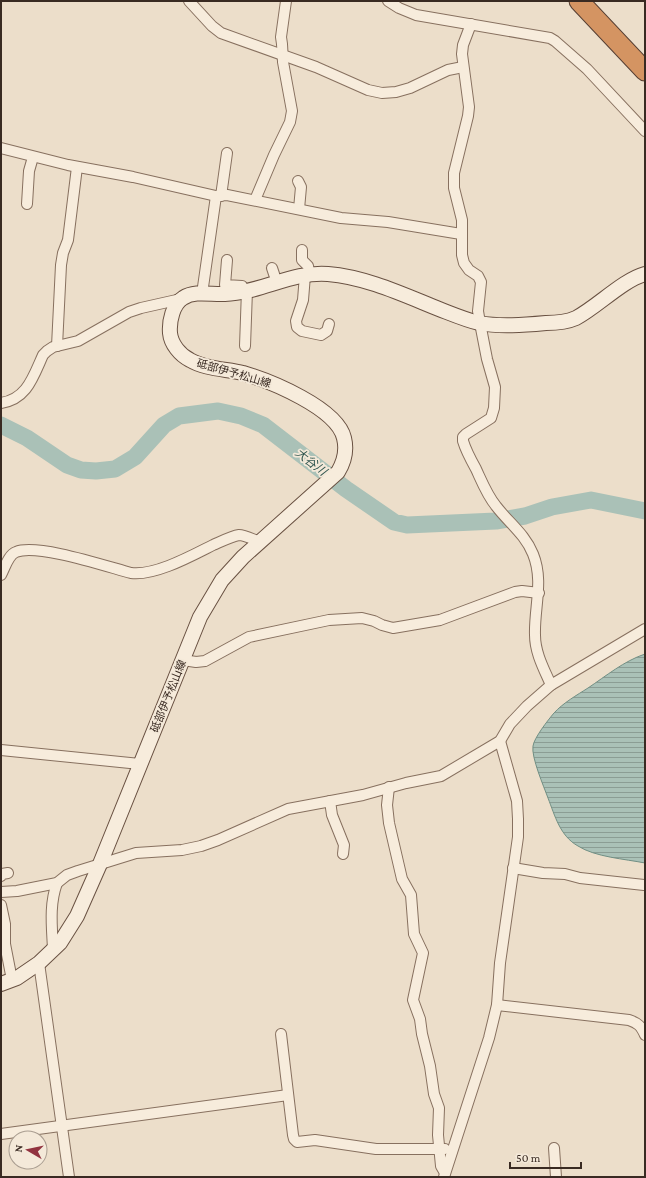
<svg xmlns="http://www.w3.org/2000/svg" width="646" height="1178" font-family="'Crimson Pro','Noto Sans JP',serif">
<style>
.water{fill:url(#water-rules);stroke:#718f84}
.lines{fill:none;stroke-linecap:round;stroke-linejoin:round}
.river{stroke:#aac1b7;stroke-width:17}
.street-casing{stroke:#87705f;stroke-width:12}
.secondary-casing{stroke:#695142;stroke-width:16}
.highway-casing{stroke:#563f33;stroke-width:21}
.street{stroke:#f7ecdc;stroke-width:10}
.secondary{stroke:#f7ecdc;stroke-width:14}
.highway{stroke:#d49462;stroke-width:19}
.labels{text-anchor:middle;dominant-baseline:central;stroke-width:3.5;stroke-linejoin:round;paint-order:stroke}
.street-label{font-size:11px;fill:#392a22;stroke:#f4e9d9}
.water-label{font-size:12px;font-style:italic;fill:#325751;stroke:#f4e9d9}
</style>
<defs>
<pattern id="water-rules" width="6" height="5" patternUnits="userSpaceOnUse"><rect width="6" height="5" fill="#aac1b7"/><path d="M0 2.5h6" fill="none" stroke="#8b9d94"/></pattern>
</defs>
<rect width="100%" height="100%" fill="#ecdeca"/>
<path class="water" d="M 645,654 L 645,863 C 625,859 595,857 578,846 C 560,836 555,816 548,798 C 544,787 531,757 533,746 C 534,738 548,720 554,713 C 563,703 577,695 588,688 C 606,676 624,661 645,654 Z"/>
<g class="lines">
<path class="river" d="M 1,425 L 27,438 L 67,465 L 81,470 L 96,471 L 115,469 L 135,457 L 164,425 L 179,416 L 218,411 L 241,416 L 263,425 L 346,489 L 394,522 L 407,525 L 496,521 L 525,516 L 552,507 L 591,500 L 645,511"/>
<defs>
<g id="street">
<path d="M 189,1 L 212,26 L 221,33 L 316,67 L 368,90 L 382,93 L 396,92 L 410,88 L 448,70 L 463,67"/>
<path d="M 388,1 L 399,8 L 416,15 L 550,38 L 555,41 L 587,69 L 645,131"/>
<path d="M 471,24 L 463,45 L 462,54 L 469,107 L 468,116 L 454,173 L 454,188 L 462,220 L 462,255 L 464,263 L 469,270 L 478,276 L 481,282 L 478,311 L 480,323 L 487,359 L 495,387 L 494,408 L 491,418 L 466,434 L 463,437 L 463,441 C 466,451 471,460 476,469 C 482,482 487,495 496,506 C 509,523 525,534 533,554 C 544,581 534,608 535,635 C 535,653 544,669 551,685"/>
<path d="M 1,148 L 68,165 L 133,177 L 216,196 L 227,195 L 341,218 L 388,222 L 461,234"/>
<path d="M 298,181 L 301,187 L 299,209"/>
<path d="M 221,196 L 227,153"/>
<path d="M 255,200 L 274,155 L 290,122 L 292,111 L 283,62 L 282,44 L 281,37 L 286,1"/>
<path d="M 27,204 L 29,171 L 33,157"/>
<path d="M 302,250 L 302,260 L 308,266 L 310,275"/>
<path d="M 227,260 L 225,285 L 242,286 L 243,292"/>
<path d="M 272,268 L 277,283"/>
<path d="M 305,275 L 303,300 L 296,321 L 297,327 L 302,331 L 321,335 L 327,331 L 329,324"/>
<path d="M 202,294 L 216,196"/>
<path d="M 57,346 L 61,265 L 63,253 L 68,240 L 77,167"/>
<path d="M 245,346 L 247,290"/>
<path d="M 1,403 C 27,399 33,377 43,355 L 47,351 L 53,347 L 78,341 L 129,312 L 141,308 L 181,299"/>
<path d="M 1,575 C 5,568 8,555 16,552 C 37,543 108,567 131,573 C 155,576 191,556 213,545 C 220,542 232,536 239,535 C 245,535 254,540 260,542"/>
<path d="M 183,660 L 196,662 L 205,661 L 249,637 L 329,620 L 362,618 L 374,621 L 382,625 L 393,628 L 440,620 L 515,592 L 522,591 L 539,593"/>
<path d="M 1,750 L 140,764"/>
<path d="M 389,787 L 387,805 L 389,823 L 402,879 L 411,895 L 414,934 L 423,953 L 413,1000 L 420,1019 L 422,1034 L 430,1066 L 434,1094 L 439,1108 L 438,1135 L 441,1166 L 445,1173"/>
<path d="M 330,801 L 332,815 L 344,845 L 343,854"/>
<path d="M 513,868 L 543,873 L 565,874 L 580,878 L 644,885"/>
<path d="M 1,876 L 2,874 L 8,873"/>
<path d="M 1,892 L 17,891 L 57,883 L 67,875 L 78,871 L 136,853 L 182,850 L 201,846 L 218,840 L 288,809 L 363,795 L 406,783 L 441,776 L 500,741 L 510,724 L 527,706 L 551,685 L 645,629"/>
<path d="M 1,905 L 5,924 L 5,944 L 12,980"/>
<path d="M 53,949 C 52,927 49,905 57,883"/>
<path d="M 39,963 L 69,1177"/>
<path d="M 497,1005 L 629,1020 C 638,1023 641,1026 645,1035"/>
<path d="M 281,1034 L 293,1135 L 294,1139 L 297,1142 L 315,1140 L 376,1149 L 445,1149"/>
<path d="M 1,1134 L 288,1095"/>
<path d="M 554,1148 L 556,1177"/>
<path d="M 444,1177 L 489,1038 L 497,1005 L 500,963 L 518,837 L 518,819 L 517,801 L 500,741"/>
</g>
<path id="secondary" d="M 1,984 L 17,978 L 39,963 L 60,943 L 77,916 L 100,864 L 200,617 L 222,580 L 243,557 L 338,472 C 344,462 347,450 344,438 C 337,408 270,381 243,373 C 226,369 205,369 190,360 C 180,355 171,344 170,333 C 169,321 173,304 183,298 C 195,290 212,295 225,294 C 260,293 293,271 328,274 C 366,277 404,295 439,309 C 452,314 466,320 479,323 C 500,327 524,325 546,323 C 555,323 567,322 576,318 C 597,307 623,280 645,274"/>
<path id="highway" d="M 579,1 L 645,71"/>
</defs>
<use href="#street" class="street-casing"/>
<use href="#secondary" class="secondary-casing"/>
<use href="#highway" class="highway-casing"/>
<use href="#street" class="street"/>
<use href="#secondary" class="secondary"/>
<use href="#highway" class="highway"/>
</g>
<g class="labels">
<g class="street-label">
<text transform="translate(234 373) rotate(16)">砥部伊予松山線</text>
<text transform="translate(168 696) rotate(-68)">砥部伊予松山線</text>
</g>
<g class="water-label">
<text transform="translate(311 462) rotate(38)">大谷川</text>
</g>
</g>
<rect width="646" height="1178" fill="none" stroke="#392a22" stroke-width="4"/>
<g transform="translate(28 1150) rotate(279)"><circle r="19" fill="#f4e9d9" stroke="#a99d90"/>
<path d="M0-3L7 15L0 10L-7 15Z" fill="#92333f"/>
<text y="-6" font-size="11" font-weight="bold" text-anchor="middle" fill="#392a22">N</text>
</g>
<path d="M510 1162v6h71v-6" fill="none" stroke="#392a22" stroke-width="2"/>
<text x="516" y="1162" font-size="12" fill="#392a22" stroke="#f4e9d9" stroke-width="3" paint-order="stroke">50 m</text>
</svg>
